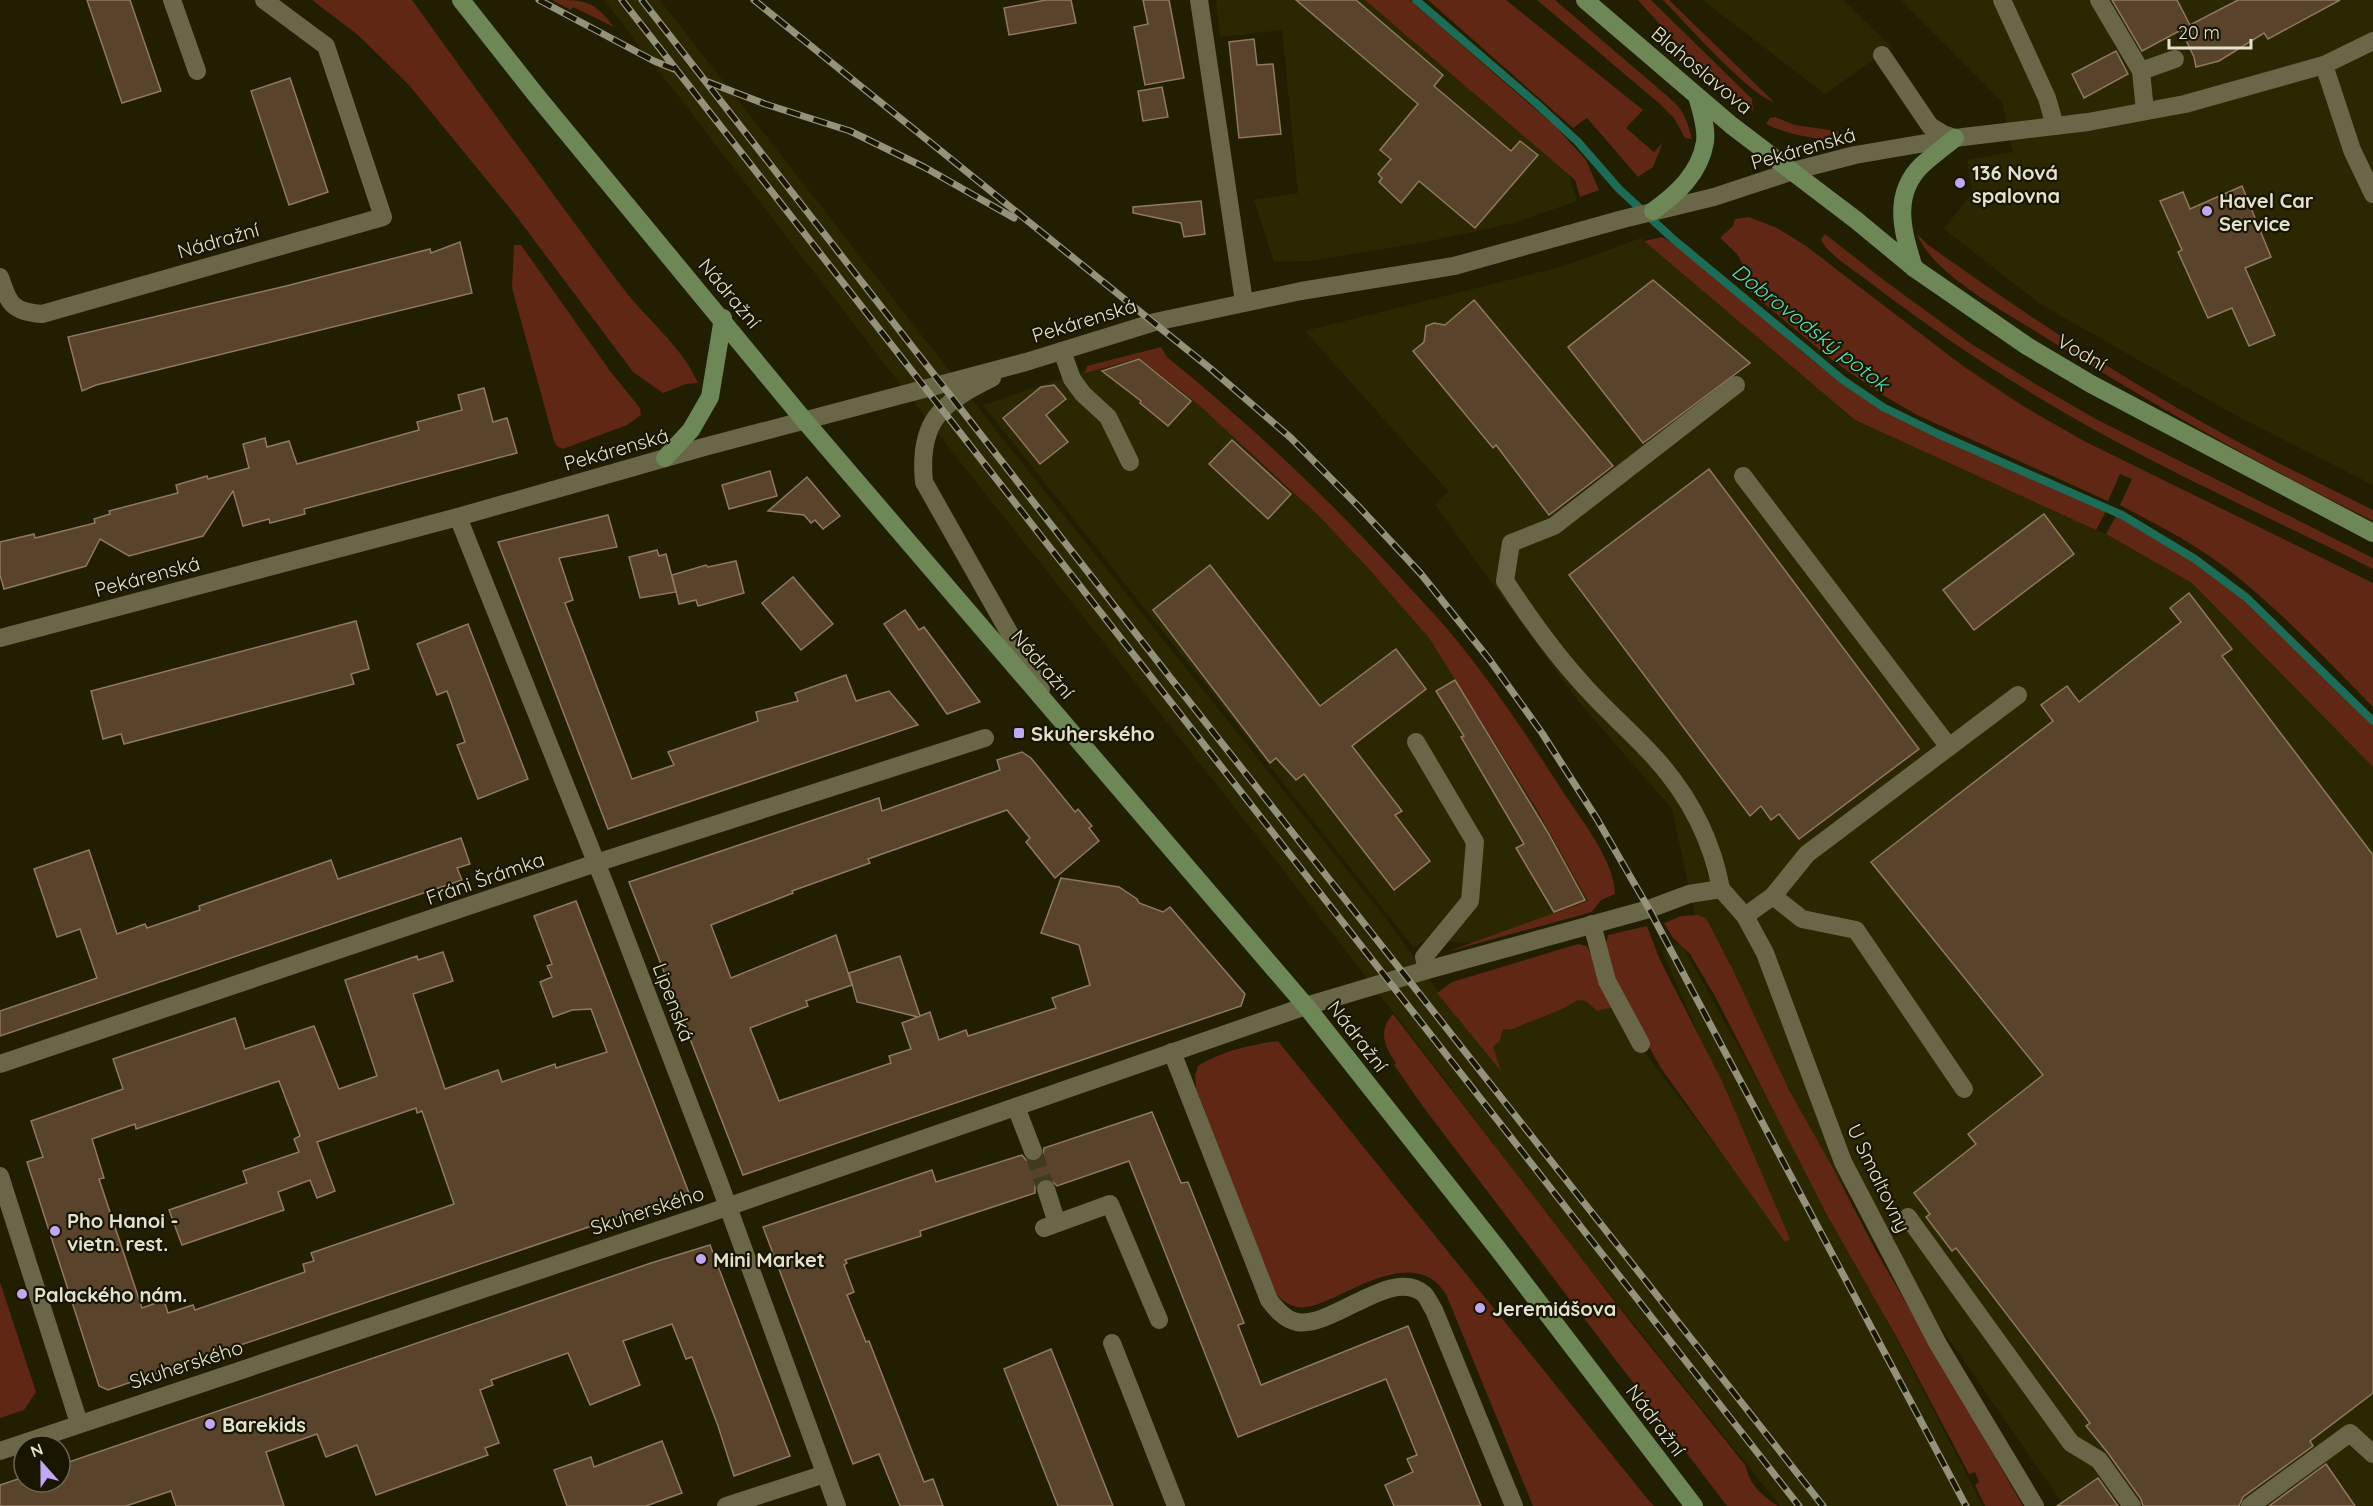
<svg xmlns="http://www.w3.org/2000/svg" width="2373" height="1506" font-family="Quicksand,sans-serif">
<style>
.built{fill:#2b2700}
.green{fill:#602714}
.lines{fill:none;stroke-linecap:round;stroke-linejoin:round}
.stream{stroke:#1d6c57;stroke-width:8}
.building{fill:#59442b;stroke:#90795f;stroke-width:1.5;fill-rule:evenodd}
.minor-tunnel{stroke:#3e3b20;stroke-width:18;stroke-dasharray:18 9;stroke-linecap:butt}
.minor{stroke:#696747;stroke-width:18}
.major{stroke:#6d8757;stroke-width:18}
.rail-casing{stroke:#93927b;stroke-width:7}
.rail{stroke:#181500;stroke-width:4.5;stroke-dasharray:14;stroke-linecap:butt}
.poi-dot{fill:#c0a8f4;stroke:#181500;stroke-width:2}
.labels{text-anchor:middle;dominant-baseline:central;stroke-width:4.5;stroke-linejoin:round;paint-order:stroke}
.street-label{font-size:20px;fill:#e3e2d0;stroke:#181500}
.poi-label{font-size:20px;font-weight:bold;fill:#e3e2d0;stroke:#181500;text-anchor:start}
.water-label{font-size:21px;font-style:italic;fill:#53dfb9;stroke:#181500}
</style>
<rect width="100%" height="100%" fill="#211e01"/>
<g class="built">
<path d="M 604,0 L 660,0 L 995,429 L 1390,924 L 1461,1023 L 1577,963 L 1788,1241 L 1662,951 L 1681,943 L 1838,1226 L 1983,1506 L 1780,1506 L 1544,1212 L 1434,1065 L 1228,799 L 957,458 Z"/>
<path d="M 1216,0 L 1369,0 L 1567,167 L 1577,201 L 1514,223 L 1421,243 L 1312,261 L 1274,262 L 1254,200 L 1298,193 L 1282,30 L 1220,37 Z"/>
<path d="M 1702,0 L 1843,0 L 1892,47 L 1825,94 Z"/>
<path d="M 1901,0 L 2373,0 L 2373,485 L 2233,414 L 2040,304 L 1944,229 L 1972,192 L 1967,160 L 2013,152 L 2002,102 Z"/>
<path d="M 1641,238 L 1855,420 L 2121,541 L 2192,583 L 2245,633 L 2373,766 L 2373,1506 L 2064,1506 L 1789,1107 L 1698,930 L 1672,809 L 1578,701 L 1435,505 L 1448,491 L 1305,331 L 1564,266 Z"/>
<path d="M 1136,353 L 1218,419 L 1312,505 L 1438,641 L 1596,904 L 1479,943 L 1424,941 L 1414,948 L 983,405 Z"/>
</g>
<g class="green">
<path d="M 312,0 L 412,0 C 481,96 551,192 622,287 C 647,320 681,345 698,383 L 686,384 L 663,393 L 633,372 L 513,212 L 409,85 L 358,35 Z"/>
<path d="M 552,0 C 586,0 593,0 614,27 L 573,7 L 571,10 Z"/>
<path d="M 1365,0 L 1410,0 L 1557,128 L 1586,160 L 1599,190 L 1580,197 L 1575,180 Z"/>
<path d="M 1428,0 L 1506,0 L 1643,110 L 1626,128 L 1654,152 L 1663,142 L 1653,167 L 1638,177 L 1587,118 L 1573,128 Z"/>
<path d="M 1537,0 L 1555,0 L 1673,101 C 1685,112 1688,124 1692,139 L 1685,138 L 1674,118 L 1660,104 Z"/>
<path d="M 1638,0 L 1651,0 L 1752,99 L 1753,111 L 1681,48 Z"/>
<path d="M 1663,0 L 1669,0 L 1774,102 C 1746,92 1687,24 1663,0 Z"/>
<path d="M 1775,117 L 1795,125 L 1837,131 L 1843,141 C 1815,139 1791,136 1766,124 L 1770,118 Z"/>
<path d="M 1749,217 L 1777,228 L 1806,246 L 1963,366 L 2023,406 L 2084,441 L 2373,583 L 2373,707 C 2328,661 2282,612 2230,571 C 2197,545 2158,525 2120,505 L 2132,479 L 2120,474 L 2108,501 L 1917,415 L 1881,394 L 1832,360 L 1750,292 L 1747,272 L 1737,254 L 1720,238 L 1733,226 L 1735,219 Z"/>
<path d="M 1825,234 L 1885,281 L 1970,343 L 2039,386 L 2094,418 L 2373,558 L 2373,569 C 2277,521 2178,477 2084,424 C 2011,383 1939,335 1872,284 C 1859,273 1826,254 1821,239 Z"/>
<path d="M 1917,234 L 1927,244 C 2034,321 2145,394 2263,455 C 2299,474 2336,491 2373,510 L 2373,521 C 2255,462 2146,401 2035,331 C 2000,309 1932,273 1917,234 Z"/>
<path d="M 1662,237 L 1683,250 L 1817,364 L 1881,409 L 1959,446 L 2106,511 L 2096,530 L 1855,420 L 1644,241 Z"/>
<path d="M 514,245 L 521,245 L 610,371 L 640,408 L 641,415 L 627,425 L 563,449 L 557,446 L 554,441 L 512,288 Z"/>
<path d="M 1161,347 L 1167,357 C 1251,425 1325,495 1398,575 C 1418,597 1440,619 1458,642 C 1498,691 1533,745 1567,798 C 1584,823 1615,863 1615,894 L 1601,900 L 1592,912 L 1446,952 L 1588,901 L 1536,808 L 1429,638 L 1369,569 L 1319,516 L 1199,405 L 1139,358 L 1085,373 L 1087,366 Z"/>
<path d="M 2116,516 L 2193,562 L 2245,600 L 2373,724 L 2373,767 L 2192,583 L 2106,534 Z"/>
<path d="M 1698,915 L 1706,918 L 1732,968 L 1790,1092 L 1833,1168 L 1875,1249 L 2023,1506 L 1985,1506 L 1975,1485 L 1979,1482 L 1975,1472 L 1969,1474 L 1897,1338 L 1827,1215 L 1716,998 L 1690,954 L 1673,938 L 1664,923 L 1681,916 Z"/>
<path d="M 1647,926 L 1660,960 L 1722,1081 L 1790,1239 L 1785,1242 L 1661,1068 L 1612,980 L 1606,944 L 1608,935 Z"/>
<path d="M 1578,944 L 1587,946 L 1614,1007 L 1597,1011 L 1586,1001 L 1578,1000 L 1562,1009 L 1510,1030 L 1503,1029 L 1500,1040 L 1493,1047 L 1501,1071 L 1437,993 L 1452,982 Z"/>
<path d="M 1393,1014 L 1629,1320 L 1746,1466 C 1749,1485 1763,1496 1778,1506 L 1727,1506 L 1424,1108 L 1394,1065 L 1396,1063 C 1384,1046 1378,1031 1393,1014 Z"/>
<path d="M 1278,1041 L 1650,1502 L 1654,1506 L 1533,1506 L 1446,1294 C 1442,1289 1438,1283 1433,1280 C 1402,1259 1358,1288 1328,1300 C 1319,1304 1307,1309 1297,1307 C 1287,1305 1281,1299 1274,1292 L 1196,1088 L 1195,1075 L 1198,1066 C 1220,1052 1252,1044 1278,1041 Z"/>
<path d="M 0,1282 L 36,1392 L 24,1410 L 0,1418 Z"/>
</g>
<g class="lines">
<path class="stream" d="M 1416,0 L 1537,104 L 1578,142 L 1619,189 L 1672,238 L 1843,380 L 1883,407 L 1938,434 L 2122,515 L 2195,559 L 2247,598 L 2373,721"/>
</g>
<g class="building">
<path d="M 87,0 L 130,0 L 161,91 L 122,103 Z"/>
<path d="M 1046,0 L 1071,0 L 1076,23 L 1009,35 L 1004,8 Z"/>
<path d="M 1143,0 L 1169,0 L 1184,78 L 1145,85 L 1134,27 L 1148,24 Z"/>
<path d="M 1296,0 L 1356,0 L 1443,75 L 1434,86 L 1511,151 L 1520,141 L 1538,155 L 1475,228 L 1419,181 L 1401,203 L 1379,182 L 1382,178 L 1378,174 L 1391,159 L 1380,150 L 1418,104 Z"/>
<path d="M 2112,0 L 2177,0 L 2190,25 L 2238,0 L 2340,0 L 2268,39 L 2264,33 L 2219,61 L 2196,67 L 2194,57 L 2181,30 L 2142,51 Z"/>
<path d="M 1254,39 L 1257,65 L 1273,64 L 1281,134 L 1239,138 L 1229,42 Z"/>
<path d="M 2116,51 L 2128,74 L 2084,98 L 2072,74 Z"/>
<path d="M 290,78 L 328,192 L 289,205 L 251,91 Z"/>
<path d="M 1162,87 L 1168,117 L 1143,121 L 1138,91 Z"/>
<path d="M 2242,186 L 2271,257 L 2245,268 L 2275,335 L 2249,346 L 2232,308 L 2208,318 L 2178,252 L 2182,250 L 2160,201 L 2183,192 L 2190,209 Z"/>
<path d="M 1201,201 L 1205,234 L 1184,237 L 1181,223 L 1133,213 L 1133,207 Z"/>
<path d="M 460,242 L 472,293 L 96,385 L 82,391 L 68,337 L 286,286 L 430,249 L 431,253 Z"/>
<path d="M 1653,280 L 1750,363 L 1643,443 L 1568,347 Z"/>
<path d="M 1474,300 L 1613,466 L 1549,515 L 1496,445 L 1493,448 L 1413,351 L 1424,342 L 1426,326 L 1434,323 L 1445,325 Z"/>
<path d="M 1139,359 L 1191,401 L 1168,426 L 1140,403 L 1141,401 L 1102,371 Z"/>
<path d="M 1054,385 L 1066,399 L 1046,415 L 1068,442 L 1040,464 L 1003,418 L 1041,387 Z"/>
<path d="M 484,388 L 493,422 L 507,418 L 517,453 L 304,509 L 305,514 L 270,523 L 269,519 L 243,526 L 233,491 L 203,536 L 129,556 L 100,539 L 86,566 L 4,589 L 0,575 L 0,542 L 34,534 L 35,538 L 95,523 L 94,519 L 110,514 L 109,511 L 178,493 L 176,485 L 207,476 L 208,479 L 249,468 L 243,444 L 265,438 L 267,447 L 289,441 L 297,464 L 419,430 L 417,422 L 462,410 L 458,395 Z"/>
<path d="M 1232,440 L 1291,494 L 1268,519 L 1209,464 Z"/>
<path d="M 1709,469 L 1919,749 L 1799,839 L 1779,814 L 1771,820 L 1761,806 L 1750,816 L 1569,575 Z"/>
<path d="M 770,471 L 777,496 L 729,509 L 722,485 Z"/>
<path d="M 807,477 L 840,516 L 823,529 L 815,520 L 811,523 L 804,515 L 768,511 Z"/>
<path d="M 2044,514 L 2074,554 L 1974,630 L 1943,590 Z"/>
<path d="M 608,515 L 617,547 L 559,558 L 573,600 L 565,603 L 632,779 L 674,765 L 668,752 L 758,721 L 756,712 L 798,701 L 795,693 L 846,675 L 856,701 L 889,691 L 918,725 L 608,829 L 498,542 Z"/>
<path d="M 657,550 L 659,556 L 666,554 L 676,592 L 640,598 L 629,557 Z"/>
<path d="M 736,561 L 744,593 L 698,606 L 696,600 L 679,604 L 672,575 L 706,565 L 708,567 Z"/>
<path d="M 1210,565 L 1320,706 L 1396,649 L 1426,689 L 1352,746 L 1402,811 L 1395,815 L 1430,861 L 1394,890 L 1304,774 L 1296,780 L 1276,758 L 1270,763 L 1153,610 Z"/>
<path d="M 793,577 L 833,624 L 801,650 L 762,603 Z"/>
<path d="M 2189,593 L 2232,649 L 2222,656 L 2373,855 L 2373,1393 L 2310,1441 L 2313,1446 L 2243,1497 L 2239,1506 L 2143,1506 L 2141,1499 L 2108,1453 L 2086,1426 L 2090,1423 L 1956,1248 L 1952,1251 L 1926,1217 L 1930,1214 L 1914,1193 L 1976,1144 L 1968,1134 L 2043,1075 L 1871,862 L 2053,721 L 2041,705 L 2067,686 L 2079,702 L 2181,622 L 2170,608 Z"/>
<path d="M 905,610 L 919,630 L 924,627 L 980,702 L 947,714 L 884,624 Z"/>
<path d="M 356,621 L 369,669 L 351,674 L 354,684 L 124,744 L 121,734 L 103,739 L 91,691 Z"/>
<path d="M 468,624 L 528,779 L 478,799 L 457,745 L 465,742 L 447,691 L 437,695 L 417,644 Z"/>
<path d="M 1455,680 L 1547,831 L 1585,900 L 1554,912 L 1516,848 L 1524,844 L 1461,737 L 1464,736 L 1436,691 Z"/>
<path d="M 1022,752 L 1031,758 L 1075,812 L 1078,809 L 1092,826 L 1089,828 L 1099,841 L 1055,878 L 1026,842 L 1030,838 L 1007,810 L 868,859 L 870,863 L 792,891 L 793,893 L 711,925 L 731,978 L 836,935 L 852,985 L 806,1001 L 808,1006 L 750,1028 L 779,1101 L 891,1063 L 889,1056 L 911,1049 L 902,1023 L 918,1017 L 857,1002 L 849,973 L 900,956 L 920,1016 L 930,1012 L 939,1040 L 966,1030 L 968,1036 L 1056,1008 L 1052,998 L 1090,985 L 1079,945 L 1041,933 L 1061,878 L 1119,887 L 1137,899 L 1139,903 L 1163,912 L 1170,907 L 1245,994 L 1241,1006 L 743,1175 L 629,882 L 879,798 L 882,811 L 1000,770 L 997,760 Z"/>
<path d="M 461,838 L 470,864 L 457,868 L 462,880 L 0,1036 L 0,1011 L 97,978 L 80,929 L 57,937 L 34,869 L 89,850 L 117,934 L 145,924 L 147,928 L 200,910 L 199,906 L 331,860 L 338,879 Z"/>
<path d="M 576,901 L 689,1193 L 108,1390 L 99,1386 L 27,1162 L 43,1157 L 31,1121 L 123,1089 L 113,1059 L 235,1018 L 245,1049 L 314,1026 L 339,1089 L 377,1076 L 345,980 L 417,956 L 418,960 L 443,952 L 453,981 L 413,994 L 445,1089 L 498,1070 L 502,1082 L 555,1064 L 556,1068 L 607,1052 L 591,1009 L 572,1010 L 553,1017 L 540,982 L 552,977 L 547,966 L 552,964 L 534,916 ZM 279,1081 L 300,1136 L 294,1139 L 299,1152 L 243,1171 L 247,1183 L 169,1210 L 182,1245 L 284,1210 L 278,1192 L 310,1180 L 317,1198 L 335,1191 L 317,1142 L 416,1108 L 417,1113 L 422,1111 L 454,1204 L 311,1253 L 314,1261 L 303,1264 L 305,1272 L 195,1310 L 193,1305 L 168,1313 L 164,1300 L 142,1308 L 99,1179 L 104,1178 L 92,1139 L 135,1124 L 136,1129 Z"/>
<path d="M 1152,1112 L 1181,1183 L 1188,1182 L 1202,1217 L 1244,1323 L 1238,1325 L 1261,1385 L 1408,1326 L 1481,1506 L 1394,1506 L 1385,1485 L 1413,1472 L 1407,1459 L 1417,1455 L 1386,1379 L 1238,1437 L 1129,1161 L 1057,1186 L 1049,1178 L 1042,1179 L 1035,1186 L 1035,1193 L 920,1231 L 921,1236 L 845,1260 L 847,1263 L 844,1265 L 854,1292 L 847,1295 L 866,1342 L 869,1341 L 924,1482 L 933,1479 L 943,1506 L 900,1506 L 879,1454 L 853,1464 L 763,1227 L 932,1170 L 936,1182 L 1022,1155 L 1026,1160 L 1036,1162 L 1042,1158 L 1044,1148 Z"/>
<path d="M 710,1245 L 790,1456 L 734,1476 L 718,1426 L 692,1357 L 686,1359 L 672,1324 L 623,1341 L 640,1385 L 590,1405 L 568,1353 L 491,1380 L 493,1385 L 480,1390 L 499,1443 L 485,1448 L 488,1455 L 376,1495 L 357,1445 L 326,1457 L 317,1434 L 266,1452 L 284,1506 L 176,1506 L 171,1491 L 126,1506 L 0,1506 L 0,1485 L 24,1477 L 24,1482 L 60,1482 L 60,1465 L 651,1263 Z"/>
<path d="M 1051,1349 L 1067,1389 L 1113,1506 L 1058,1506 L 1024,1420 L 1004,1369 Z"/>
<path d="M 662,1441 L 682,1493 L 646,1506 L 567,1506 L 554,1470 L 591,1457 L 594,1467 Z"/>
<path d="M 2326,1464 L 2355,1506 L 2269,1506 Z"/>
<path d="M 2098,1478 L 2118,1506 L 2057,1506 Z"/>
</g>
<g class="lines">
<path class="minor-tunnel" d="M 1033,1151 L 1046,1189"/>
<g class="minor">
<path d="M 172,0 L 197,71"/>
<path d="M 1199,0 L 1244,302"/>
<path d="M 2002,0 L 2047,98 L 2055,126"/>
<path d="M 2099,0 L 2141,71 L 2145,111"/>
<path d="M 1882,55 L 1930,126 L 1943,134 L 1955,138"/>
<path d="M 2324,65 L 2352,150 L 2373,194"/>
<path d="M 2141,71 L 2175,59"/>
<path d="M 0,277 C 9,304 11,311 42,314 L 383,217 L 326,46 L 264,0"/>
<path d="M 1062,351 L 1072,379 L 1083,394 L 1108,417 L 1130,462"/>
<path d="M 992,378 C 941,403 918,421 924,482 L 1041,689"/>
<path d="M 1743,476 L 1949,747"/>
<path d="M 458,517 L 608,892 L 719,1182 L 837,1506"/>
<path d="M 0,638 L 458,517 L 704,447 L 1026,362 L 1155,322 L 1301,291 L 1454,266 L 1623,219 L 1714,197 L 1793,171 L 1855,155 L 1955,138 L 2088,122 L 2185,104 L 2324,65 L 2373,41"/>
<path d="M 1416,742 L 1475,842 L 1470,901 L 1424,957 L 1427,970"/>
<path d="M 1721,889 C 1712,840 1689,796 1656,759 C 1632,732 1603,708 1579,680 C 1551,649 1528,616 1505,581 L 1511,543 L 1554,526 L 1736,385"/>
<path d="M 1773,896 L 1802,919 L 1856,930 L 1964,1089"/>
<path d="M 1745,916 L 1773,896 L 1807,854 L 2018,695"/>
<path d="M 1592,924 L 1607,981 L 1641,1044"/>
<path d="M 1172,1052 L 1269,1300 C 1276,1309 1285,1320 1297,1322 C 1334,1328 1391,1266 1424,1294 C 1428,1298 1431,1306 1434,1310 L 1514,1506"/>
<path d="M 0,1064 L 596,863 L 985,738"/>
<path d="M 1016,1107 L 1033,1151"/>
<path d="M 0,1176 L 79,1423"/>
<path d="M 1046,1189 L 1057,1223"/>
<path d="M 1908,1217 L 2071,1443 L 2099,1460 L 2132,1506"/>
<path d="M 1044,1228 L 1110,1204 L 1159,1320"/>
<path d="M 1112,1343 L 1176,1506"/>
<path d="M 0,1451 L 701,1216 L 1306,1006 L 1427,970 L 1649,909 L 1689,894 L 1721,889 L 1745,916 L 1765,953 L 1843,1162 L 1938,1344 L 2035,1506"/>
<path d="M 726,1506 L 825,1474"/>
<path d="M 2250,1506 L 2350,1433 L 2373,1454"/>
</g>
<g class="major">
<path d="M 461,0 L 536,95 L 804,420 L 1306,1006 L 1498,1249 L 1694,1506"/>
<path d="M 1585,0 L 1731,125 L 1856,220 L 1914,268 L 2027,346 L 2091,384 L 2373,533"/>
<path d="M 1653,211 C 1677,194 1700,173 1705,142 C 1707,128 1701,110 1697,96"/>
<path d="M 1914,268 C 1903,233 1891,195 1922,165 C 1932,156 1944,147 1955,138"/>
<path d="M 665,458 L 691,430 L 710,397 L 723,318"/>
</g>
<defs>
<g id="rail">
<path d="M 539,0 L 654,61 L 674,69"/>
<path d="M 622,0 L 1799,1506"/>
<path d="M 642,0 L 1169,676 L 1823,1506"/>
<path d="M 754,0 L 1211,369 L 1291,438 L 1360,508 L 1421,574 L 1489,659 L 1542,733 L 1597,819 L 1649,909 L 1966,1506"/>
<path d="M 708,82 L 765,104 L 850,131 L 924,167 L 1014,218"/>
</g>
</defs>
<use href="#rail" class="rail-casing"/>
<use href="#rail" class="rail"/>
</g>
<g class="poi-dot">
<circle cx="1960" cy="183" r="6"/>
<circle cx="2207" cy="211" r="6"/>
<rect x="1013" y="727" width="12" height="12" rx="3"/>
<circle cx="55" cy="1231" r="6"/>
<circle cx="701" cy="1259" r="6"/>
<circle cx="22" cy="1294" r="6"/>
<circle cx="1480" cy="1308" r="6"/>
<circle cx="210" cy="1424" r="6"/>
</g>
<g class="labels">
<g class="street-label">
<text transform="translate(1702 70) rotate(40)">Blahoslavova</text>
<text transform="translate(1803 148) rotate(-16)">Pekárenská</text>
<text transform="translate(218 240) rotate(-16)">Nádražní</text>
<text transform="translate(730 293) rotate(50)">Nádražní</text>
<text transform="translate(1084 320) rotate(-17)">Pekárenská</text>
<text transform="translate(2082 352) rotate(30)">Vodní</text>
<text transform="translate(616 449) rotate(-16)">Pekárenská</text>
<text transform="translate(147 576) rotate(-15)">Pekárenská</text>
<text transform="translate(1043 664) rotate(49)">Nádražní</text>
<text transform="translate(485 878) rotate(-19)">Fráni Šrámka</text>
<text transform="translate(674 1002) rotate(69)">Lipenská</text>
<text transform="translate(1358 1036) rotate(52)">Nádražní</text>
<text transform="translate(1879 1178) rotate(64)">U Smaltovny</text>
<text transform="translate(647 1210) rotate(-18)">Skuherského</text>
<text transform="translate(186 1364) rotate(-18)">Skuherského</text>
<text transform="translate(1656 1420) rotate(53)">Nádražní</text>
</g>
<g class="poi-label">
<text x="1972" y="172">136 Nová<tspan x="1972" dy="23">spalovna</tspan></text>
<text x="2219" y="200">Havel Car<tspan x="2219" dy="23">Service</tspan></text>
<text x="1031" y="733">Skuherského</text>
<text x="67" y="1220">Pho Hanoi -<tspan x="67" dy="23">vietn. rest.</tspan></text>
<text x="713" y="1259">Mini Market</text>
<text x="34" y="1294">Palackého nám.</text>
<text x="1492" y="1308">Jeremiášova</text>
<text x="222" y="1424">Barekids</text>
</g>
<g class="water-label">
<text transform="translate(1811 327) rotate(38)">Dobrovodský potok</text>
</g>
</g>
<g transform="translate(42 1464) rotate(339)"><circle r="28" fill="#181500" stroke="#696753" stroke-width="1.5"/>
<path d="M0-4.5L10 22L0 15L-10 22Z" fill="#c0a8f4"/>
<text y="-9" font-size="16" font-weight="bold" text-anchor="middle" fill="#e3e2d0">N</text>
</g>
<path d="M2169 39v9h82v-9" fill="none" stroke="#e3e2d0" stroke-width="3"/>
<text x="2178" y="39" font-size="18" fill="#e3e2d0" stroke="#181500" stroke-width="4.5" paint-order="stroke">20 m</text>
</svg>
